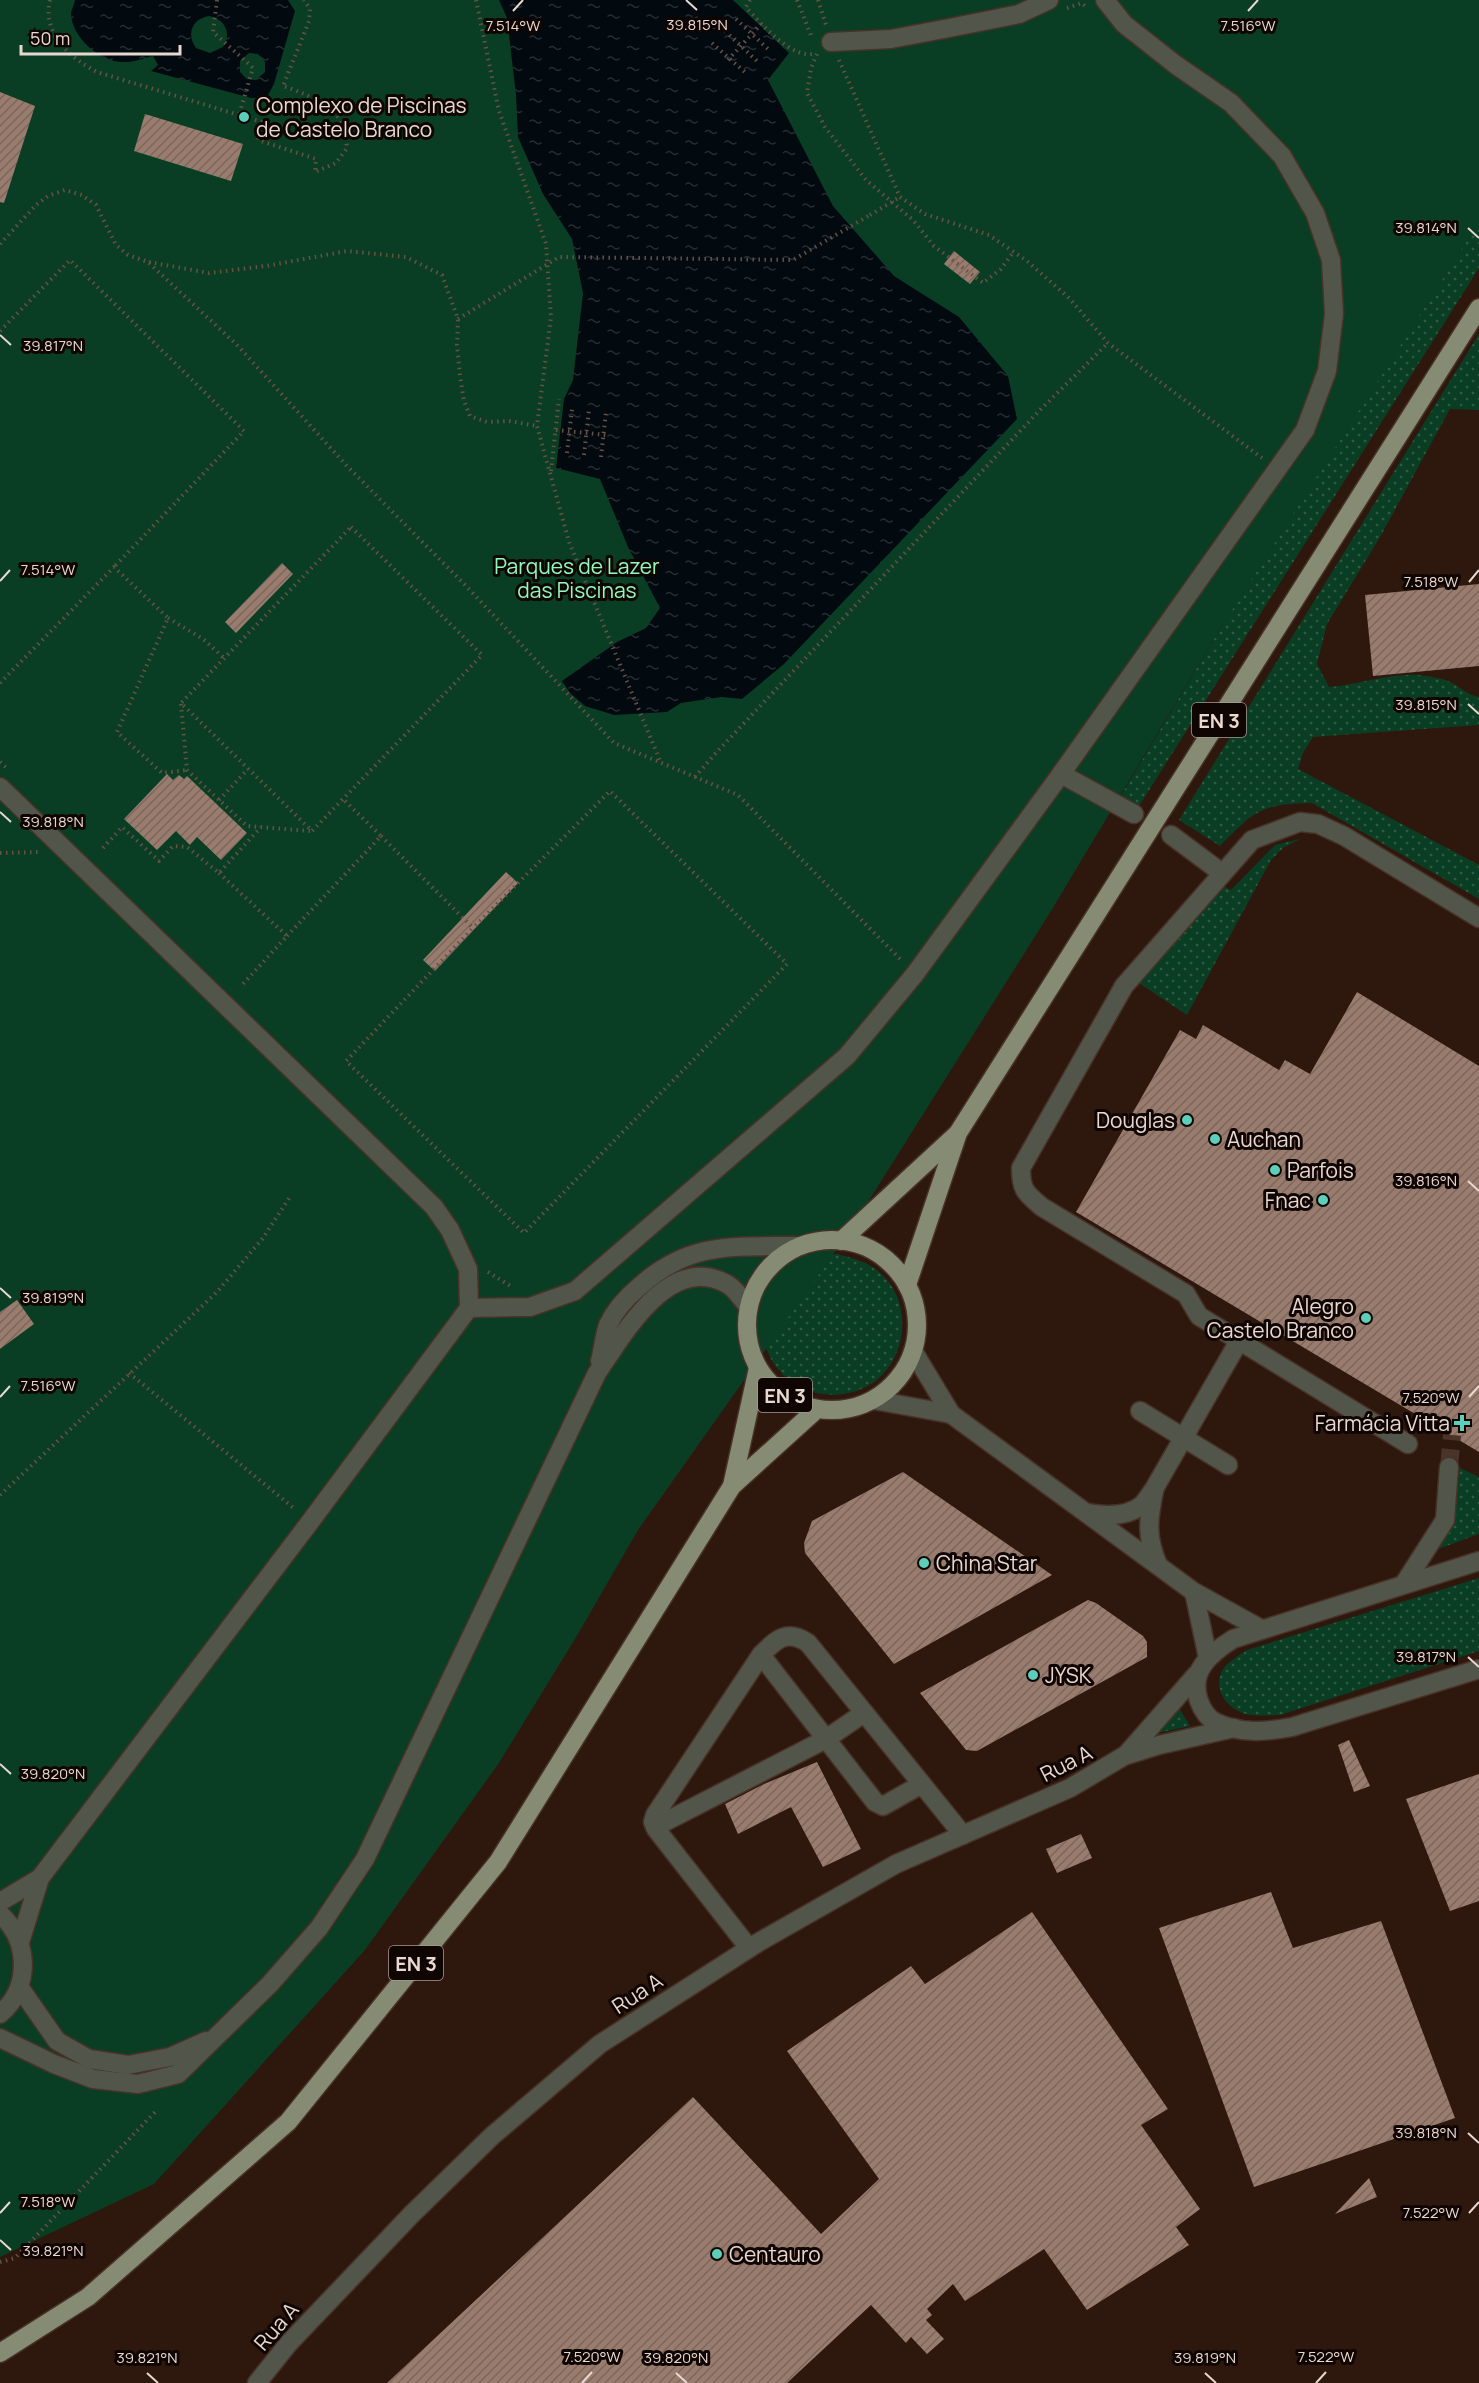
<svg xmlns="http://www.w3.org/2000/svg" width="1479" height="2383" font-family="Manrope,sans-serif">
<style>
.grass{fill:url(#grass-dots)}
.park{fill:#0a3e24}
.water{fill:url(#water-ripples);fill-rule:evenodd}
.building{fill:url(#building-hatch)}
.lines{fill:none;stroke-linecap:round;stroke-linejoin:round}
.minor-tunnel{stroke:#4a3429;stroke-width:18;stroke-dasharray:18 9;stroke-linecap:butt}
.minor-casing{stroke:#483227;stroke-width:21}
.major-casing{stroke:#483227;stroke-width:21}
.path{stroke:#675147;stroke-width:4;stroke-dasharray:1.5 4.5;stroke-linecap:butt}
.minor{stroke:#525549;stroke-width:18}
.major{stroke:#868c74;stroke-width:18}
.path-bridge{stroke:#675147;stroke-width:4;stroke-dasharray:1.5 4.5;stroke-linecap:butt}
.ticks{fill:none;stroke:#e9d8d0;stroke-width:2}
.poi-dot{fill:#5dceb9;stroke:#0f0503;stroke-width:2}
.labels{text-anchor:middle;dominant-baseline:central;stroke-width:6;stroke-linejoin:round;paint-order:stroke}
.shield{fill:#0f0503;stroke:#a89992;stroke-width:1.5}
.shield-label{font-size:20px;font-weight:bold;fill:#e9d8d0}
.poi-label{font-size:21px;fill:#e9d8d0;stroke:#0f0503;text-anchor:start}
.park-label{font-size:21px;fill:#8ffbba;stroke:#0f0503}
.street-label{font-size:21px;fill:#e9d8d0;stroke:#0f0503}
.ticks-label{font-size:15px;text-anchor:middle;fill:#e9d8d0;stroke:#0f0503;stroke-width:6;stroke-linejoin:round;paint-order:stroke}
</style>
<defs>
<pattern id="grass-dots" width="8" height="8" patternUnits="userSpaceOnUse" patternTransform="scale(1.5)"><rect width="8" height="8" fill="#0a3e24"/><path d="M2 2h.1M6 6h.1" fill="none" stroke="#2e5943" stroke-width="1.8" stroke-linecap="round"/></pattern>
<pattern id="water-ripples" width="26" height="14" patternUnits="userSpaceOnUse" patternTransform="scale(1.5)"><rect width="26" height="14" fill="#020a10"/><path d="M2 4q2-2 4 0t4 0M15 11q2-2 4 0t4 0" fill="none" stroke="#272d32"/></pattern>
<pattern id="building-hatch" width="6" height="6" patternUnits="userSpaceOnUse" patternTransform="scale(1.5)"><rect width="6" height="6" fill="#997c6d"/><path d="M-1 1l2-2M0 6l6-6M5 7l2-2" fill="none" stroke="#7c675d"/></pattern>
</defs>
<rect width="100%" height="100%" fill="#2e170c"/>
<g class="grass">
<path d="M 1479,211 L 1479,268 L 1134,814 L 1116,804 L 1220,629 Z"/>
<path d="M 1479,334 L 1479,410 L 1450,409 L 1380,537 L 1327,624 L 1317,664 L 1329,687 C 1358,685 1388,673 1418,675 C 1427,676 1442,678 1450,682 C 1461,687 1467,695 1479,697 L 1479,725 L 1313,737 L 1303,753 L 1298,769 L 1479,865 L 1479,899 L 1312,803 C 1261,804 1255,810 1220,846 L 1179,820 Z"/>
<path d="M 1300,839 L 1283,848 L 1271,860 L 1187,1015 L 1139,983 L 1223,886 L 1231,890 L 1275,845 Z"/>
<path d="M 837,1254 C 852,1258 866,1261 879,1272 C 910,1297 909,1348 882,1375 C 855,1403 803,1401 779,1370 C 768,1358 765,1344 761,1328 L 813,1256 Z"/>
<path d="M 1456,1466 L 1479,1477 L 1479,1534 L 1433,1551 Z"/>
<path d="M 1479,1578 L 1479,1651 L 1280,1715 C 1271,1715 1261,1716 1251,1715 C 1233,1713 1215,1696 1220,1676 C 1223,1664 1237,1657 1247,1650 Z"/>
<path d="M 1179,1708 L 1190,1726 L 1153,1734 Z"/>
</g>
<path class="park" d="M 0,0 L 1479,0 L 1479,222 L 1220,629 L 1051,911 L 851,1229 L 638,1530 L 578,1634 L 499,1763 L 365,1950 L 154,2184 L 0,2257 Z"/>
<g class="water">
<path d="M 75,0 L 288,0 L 295,11 L 274,84 L 267,97 L 251,98 L 151,71 L 158,65 L 153,56 C 144,58 135,62 126,62 C 102,64 71,38 71,13 C 72,9 74,4 75,0 ZM 209,16 C 225,19 232,33 223,47 L 210,53 L 196,48 C 186,34 192,19 209,16 ZM 249,53 L 258,54 L 265,62 L 265,72 L 256,80 L 247,79 L 240,72 L 240,61 Z"/>
<path d="M 499,0 L 733,0 L 789,53 L 768,80 L 833,206 L 894,276 L 959,317 L 1008,376 L 1017,419 L 784,664 L 742,699 L 721,697 L 681,703 L 667,712 L 614,715 L 585,706 L 570,693 L 562,681 L 617,642 L 646,628 L 660,608 L 628,547 L 600,479 L 556,468 L 564,399 L 573,380 L 583,293 L 572,239 L 543,194 L 518,137 L 516,95 L 507,18 Z"/>
</g>
<g class="building">
<path d="M 0,92 L 35,106 L 4,203 L 0,202 Z"/>
<path d="M 145,114 L 243,144 L 231,181 L 134,151 Z"/>
<path d="M 954,251 L 980,272 L 970,284 L 944,264 Z"/>
<path d="M 282,563 L 293,574 L 236,633 L 225,622 Z"/>
<path d="M 1479,584 L 1479,666 L 1373,676 L 1365,595 Z"/>
<path d="M 167,774 L 173,780 L 179,775 L 184,779 L 187,776 L 247,833 L 221,860 L 197,837 L 190,845 L 176,831 L 157,850 L 124,819 Z"/>
<path d="M 506,872 L 518,883 L 435,971 L 423,960 Z"/>
<path d="M 1357,992 L 1479,1066 L 1479,1452 L 1076,1212 L 1180,1030 L 1196,1039 L 1203,1025 L 1279,1070 L 1285,1060 L 1310,1074 Z"/>
<path d="M 17,1300 L 34,1324 L 0,1349 L 0,1312 Z"/>
<path d="M 903,1472 L 1052,1575 L 894,1664 L 805,1553 L 804,1543 L 812,1521 Z"/>
<path d="M 1088,1600 L 1096,1603 L 1143,1636 L 1147,1642 L 1147,1657 L 977,1751 L 966,1750 L 920,1693 Z"/>
<path d="M 1349,1740 L 1370,1786 L 1354,1792 L 1338,1745 Z"/>
<path d="M 817,1762 L 861,1849 L 823,1867 L 791,1807 L 738,1834 L 725,1804 L 764,1784 Z"/>
<path d="M 1479,1774 L 1479,1901 L 1450,1911 L 1406,1799 Z"/>
<path d="M 1081,1834 L 1092,1858 L 1057,1873 L 1046,1849 Z"/>
<path d="M 1271,1892 L 1293,1948 L 1381,1921 L 1455,2118 L 1254,2187 L 1159,1928 Z"/>
<path d="M 1032,1912 L 1168,2109 L 1141,2125 L 1200,2209 L 1176,2227 L 1189,2245 L 1087,2310 L 1044,2249 L 965,2301 L 953,2284 L 927,2309 L 932,2315 L 926,2320 L 944,2339 L 927,2354 L 911,2337 L 906,2343 L 871,2305 L 787,2383 L 387,2383 L 693,2097 L 821,2234 L 879,2179 L 787,2051 L 911,1966 L 925,1984 Z"/>
<path d="M 1369,2178 L 1377,2197 L 1335,2214 Z"/>
</g>
<g class="lines">
<path class="minor-tunnel" d="M 1449,1467 L 1452,1435"/>
<defs>
<g id="minor">
<path d="M 831,42 L 891,39 L 944,29 L 1019,14 L 1049,0"/>
<path d="M 1061,774 L 1134,814"/>
<path d="M 0,787 L 434,1207 L 450,1230 L 468,1269 L 469,1308"/>
<path d="M 1171,835 L 1222,873"/>
<path d="M 913,1351 L 951,1414 L 1194,1592 L 1261,1629"/>
<path d="M 600,1361 C 603,1350 604,1336 608,1325 C 615,1310 628,1296 640,1286 C 691,1240 737,1247 801,1246"/>
<path d="M 874,1400 L 951,1414"/>
<path d="M 1140,1411 L 1228,1465"/>
<path d="M 1408,1444 L 1199,1316 L 1186,1294 L 1042,1207 C 1026,1193 1021,1191 1021,1168 L 1124,986 L 1252,840 L 1300,822 L 1318,824 L 1344,836 L 1479,918"/>
<path d="M 1154,1491 C 1148,1521 1146,1536 1158,1565"/>
<path d="M 1088,1513 C 1105,1516 1127,1517 1142,1505 C 1146,1501 1150,1494 1154,1489 L 1239,1341"/>
<path d="M 1479,1561 L 1233,1639 C 1211,1653 1188,1671 1199,1701 C 1202,1709 1206,1717 1215,1722 C 1240,1734 1266,1732 1292,1727 L 1479,1669"/>
<path d="M 1404,1584 L 1445,1520 L 1449,1467"/>
<path d="M 1194,1592 L 1208,1658"/>
<path d="M 761,1655 L 875,1802 L 883,1806 L 922,1784"/>
<path d="M 1126,1755 L 1197,1674"/>
<path d="M 655,1827 L 826,1739 L 864,1713"/>
<path d="M 0,1902 L 40,1878"/>
<path d="M 0,1914 C 30,1941 31,1988 0,2014"/>
<path d="M 20,1942 L 40,1878 L 310,1522 L 469,1308 L 530,1307 L 575,1291 L 847,1056 L 915,974 L 1061,774 L 1305,430 L 1327,371 L 1334,314 L 1331,260 L 1315,213 L 1282,156 L 1231,103 L 1176,65 L 1124,24 L 1105,0"/>
<path d="M 749,1948 L 656,1829 L 653,1822 L 655,1815 L 761,1655 C 776,1639 787,1629 808,1643 L 963,1835"/>
<path d="M 20,1988 L 57,2041 L 89,2059 L 128,2065 L 170,2057 L 206,2041"/>
<path d="M 0,2038 L 54,2064 L 93,2079 L 138,2084 L 178,2074 L 270,1984 L 319,1928 L 365,1859 L 597,1373 C 624,1334 669,1252 727,1284 C 735,1288 742,1300 749,1307"/>
<path d="M 257,2383 L 289,2343 L 412,2214 L 492,2136 L 600,2044 L 759,1942 L 896,1864 L 1070,1788 L 1124,1756 L 1159,1745 L 1234,1728"/>
</g>
<g id="major">
<circle cx="832" cy="1325" r="85"/>
<path d="M 841,1241 L 957,1134"/>
<path d="M 907,1285 L 958,1133 L 1479,308"/>
<path d="M 732,1486 L 758,1368"/>
<path d="M 0,2353 L 88,2297 L 288,2122 L 498,1862 L 732,1486 L 817,1409"/>
</g>
</defs>
<use href="#minor" class="minor-casing"/>
<use href="#major" class="major-casing"/>
<g class="path">
<path d="M 50,0 C 42,34 70,58 97,72 L 262,122 L 258,140 L 316,159 L 315,172 L 336,163 L 347,148 C 346,138 346,129 340,120 C 329,103 301,92 283,86 L 309,21 L 310,9 L 304,0"/>
<path d="M 217,0 L 213,32 L 253,68 L 239,115"/>
<path d="M 476,0 L 499,111 L 546,244 L 551,317 L 537,426 L 569,542 L 661,763"/>
<path d="M 750,0 L 746,7 C 760,23 794,62 816,53"/>
<path d="M 797,0 L 812,38"/>
<path d="M 818,0 L 826,25"/>
<path d="M 1067,8 L 1082,3 L 1086,7"/>
<path d="M 736,19 L 769,50"/>
<path d="M 725,31 L 758,62"/>
<path d="M 712,43 L 747,74"/>
<path d="M 817,54 L 811,68 L 807,93 L 825,127 L 866,180 L 913,220 L 934,246 L 983,283 L 1001,269 L 1014,251"/>
<path d="M 728,60 L 761,24"/>
<path d="M 839,60 L 900,197 L 925,214 L 989,235 L 1027,261 L 1069,298 L 1108,343 L 1262,458"/>
<path d="M 870,215 L 900,197"/>
<path d="M 0,244 L 36,205 L 48,196 L 65,190 L 82,195 L 96,205 L 116,245 L 128,255 L 148,262 L 238,346 L 346,465 L 466,586 L 614,743 L 738,795 L 902,961"/>
<path d="M 149,262 L 209,273 L 266,266 L 347,251 L 406,257 L 442,275 L 458,319 L 457,345 L 460,376 L 464,401 L 470,416 L 487,422 L 509,421 L 537,426"/>
<path d="M 0,331 L 70,260 L 244,431 L 114,567"/>
<path d="M 556,430 L 606,435"/>
<path d="M 567,453 L 572,409"/>
<path d="M 584,455 L 589,410"/>
<path d="M 601,457 L 606,412"/>
<path d="M 551,471 L 559,399"/>
<path d="M 351,527 L 482,655 L 312,831 L 181,703 Z"/>
<path d="M 168,618 L 203,639 L 224,658"/>
<path d="M 0,683 L 114,567 L 168,618 L 117,732 L 162,773 L 187,770"/>
<path d="M 181,704 L 187,770 L 247,826 L 310,831"/>
<path d="M 0,762 L 7,768"/>
<path d="M 695,777 L 714,755 L 1039,411 L 1108,343"/>
<path d="M 219,800 L 248,769"/>
<path d="M 381,836 L 473,928 L 346,1061 L 524,1233 L 787,964 L 610,791 L 473,928"/>
<path d="M 103,848 L 122,827 L 159,861 L 173,846 L 187,847 L 219,873 L 261,827"/>
<path d="M 0,853 L 41,852"/>
<path d="M 219,873 L 287,936 L 242,985"/>
<path d="M 287,936 L 381,836 L 343,799"/>
<path d="M 488,1272 L 512,1287"/>
<path d="M 129,1373 L 296,1510"/>
<path d="M 0,1495 L 217,1292 L 263,1238 L 290,1197"/>
<path d="M 0,2262 L 15,2258 L 155,2112"/>
</g>
<use href="#minor" class="minor"/>
<use href="#major" class="major"/>
<path class="path-bridge" d="M 458,319 L 559,257 L 793,260 L 870,215"/>
</g>
<path class="ticks" d="M 686,0 L 697,10M 513,11 L 523,0M 1248,11 L 1258,0M 1468,228 L 1479,238M 0,335 L 11,345M 0,581 L 10,570M 1469,582 L 1479,570M 1468,704 L 1479,714M 0,812 L 11,822M 1468,1181 L 1479,1191M 0,1288 L 11,1298M 0,1397 L 10,1386M 1469,1397 L 1479,1386M 1468,1657 L 1479,1667M 0,1764 L 11,1774M 1468,2133 L 1479,2143M 0,2213 L 10,2202M 1469,2213 L 1479,2202M 0,2240 L 11,2250M 147,2373 L 158,2383M 676,2373 L 687,2383M 1205,2373 L 1216,2383M 582,2383 L 592,2372M 1316,2383 L 1326,2372"/>
<g class="poi-dot">
<circle cx="244" cy="117" r="6"/>
<circle cx="1187" cy="1120" r="6"/>
<circle cx="1215" cy="1139" r="6"/>
<circle cx="1275" cy="1170" r="6"/>
<circle cx="1323" cy="1200" r="6"/>
<circle cx="1366" cy="1318" r="6"/>
<path d="M1459 1414h6v6h6v6h-6v6h-6v-6h-6v-6h6z"/>
<circle cx="924" cy="1563" r="6"/>
<circle cx="1033" cy="1675" r="6"/>
<circle cx="717" cy="2254" r="6"/>
</g>
<g class="labels">
<g class="shield">
<rect x="1192" y="703" width="54" height="34" rx="4.5"/>
<rect x="758" y="1378" width="54" height="34" rx="4.5"/>
<rect x="389" y="1946" width="54" height="34" rx="4.5"/>
</g>
<g class="shield-label">
<text x="1219" y="720">EN 3</text>
<text x="785" y="1395">EN 3</text>
<text x="416" y="1963">EN 3</text>
</g>
<g class="poi-label">
<text x="256" y="105">Complexo de Piscinas<tspan x="256" dy="24">de Castelo Branco</tspan></text>
<text x="1175" y="1120" text-anchor="end">Douglas</text>
<text x="1227" y="1139">Auchan</text>
<text x="1287" y="1170">Parfois</text>
<text x="1311" y="1200" text-anchor="end">Fnac</text>
<text x="1354" y="1306" text-anchor="end">Alegro<tspan x="1354" dy="24">Castelo Branco</tspan></text>
<text x="1450" y="1423" text-anchor="end">Farmácia Vitta</text>
<text x="936" y="1563">China Star</text>
<text x="1045" y="1675">JYSK</text>
<text x="729" y="2254">Centauro</text>
</g>
<g class="park-label">
<text x="577" y="566">Parques de Lazer<tspan x="577" dy="24">das Piscinas</tspan></text>
</g>
<g class="street-label">
<text transform="translate(1066 1763) rotate(-27)">Rua A</text>
<text transform="translate(637 1993) rotate(-33)">Rua A</text>
<text transform="translate(276 2326) rotate(-49)">Rua A</text>
</g>
</g>
<g class="ticks-label">
<text x="697" y="30">39.815°N</text>
<text x="1248" y="31">7.516°W</text>
<text x="513" y="31">7.514°W</text>
<text x="1426" y="233">39.814°N</text>
<text x="53" y="351">39.817°N</text>
<text x="48" y="575">7.514°W</text>
<text x="1431" y="587">7.518°W</text>
<text x="1426" y="710">39.815°N</text>
<text x="53" y="827">39.818°N</text>
<text x="1426" y="1186">39.816°N</text>
<text x="53" y="1303">39.819°N</text>
<text x="48" y="1391">7.516°W</text>
<text x="1431" y="1403">7.520°W</text>
<text x="1426" y="1662">39.817°N</text>
<text x="53" y="1779">39.820°N</text>
<text x="1426" y="2138">39.818°N</text>
<text x="48" y="2207">7.518°W</text>
<text x="1431" y="2218">7.522°W</text>
<text x="53" y="2256">39.821°N</text>
<text x="592" y="2362">7.520°W</text>
<text x="1326" y="2362">7.522°W</text>
<text x="147" y="2363">39.821°N</text>
<text x="676" y="2363">39.820°N</text>
<text x="1205" y="2363">39.819°N</text>
</g>
<path d="M21 45v9h159v-9" fill="none" stroke="#e9d8d0" stroke-width="3"/>
<text x="30" y="45" font-size="18" fill="#e9d8d0" stroke="#0f0503" stroke-width="4.5" paint-order="stroke">50 m</text>
</svg>
